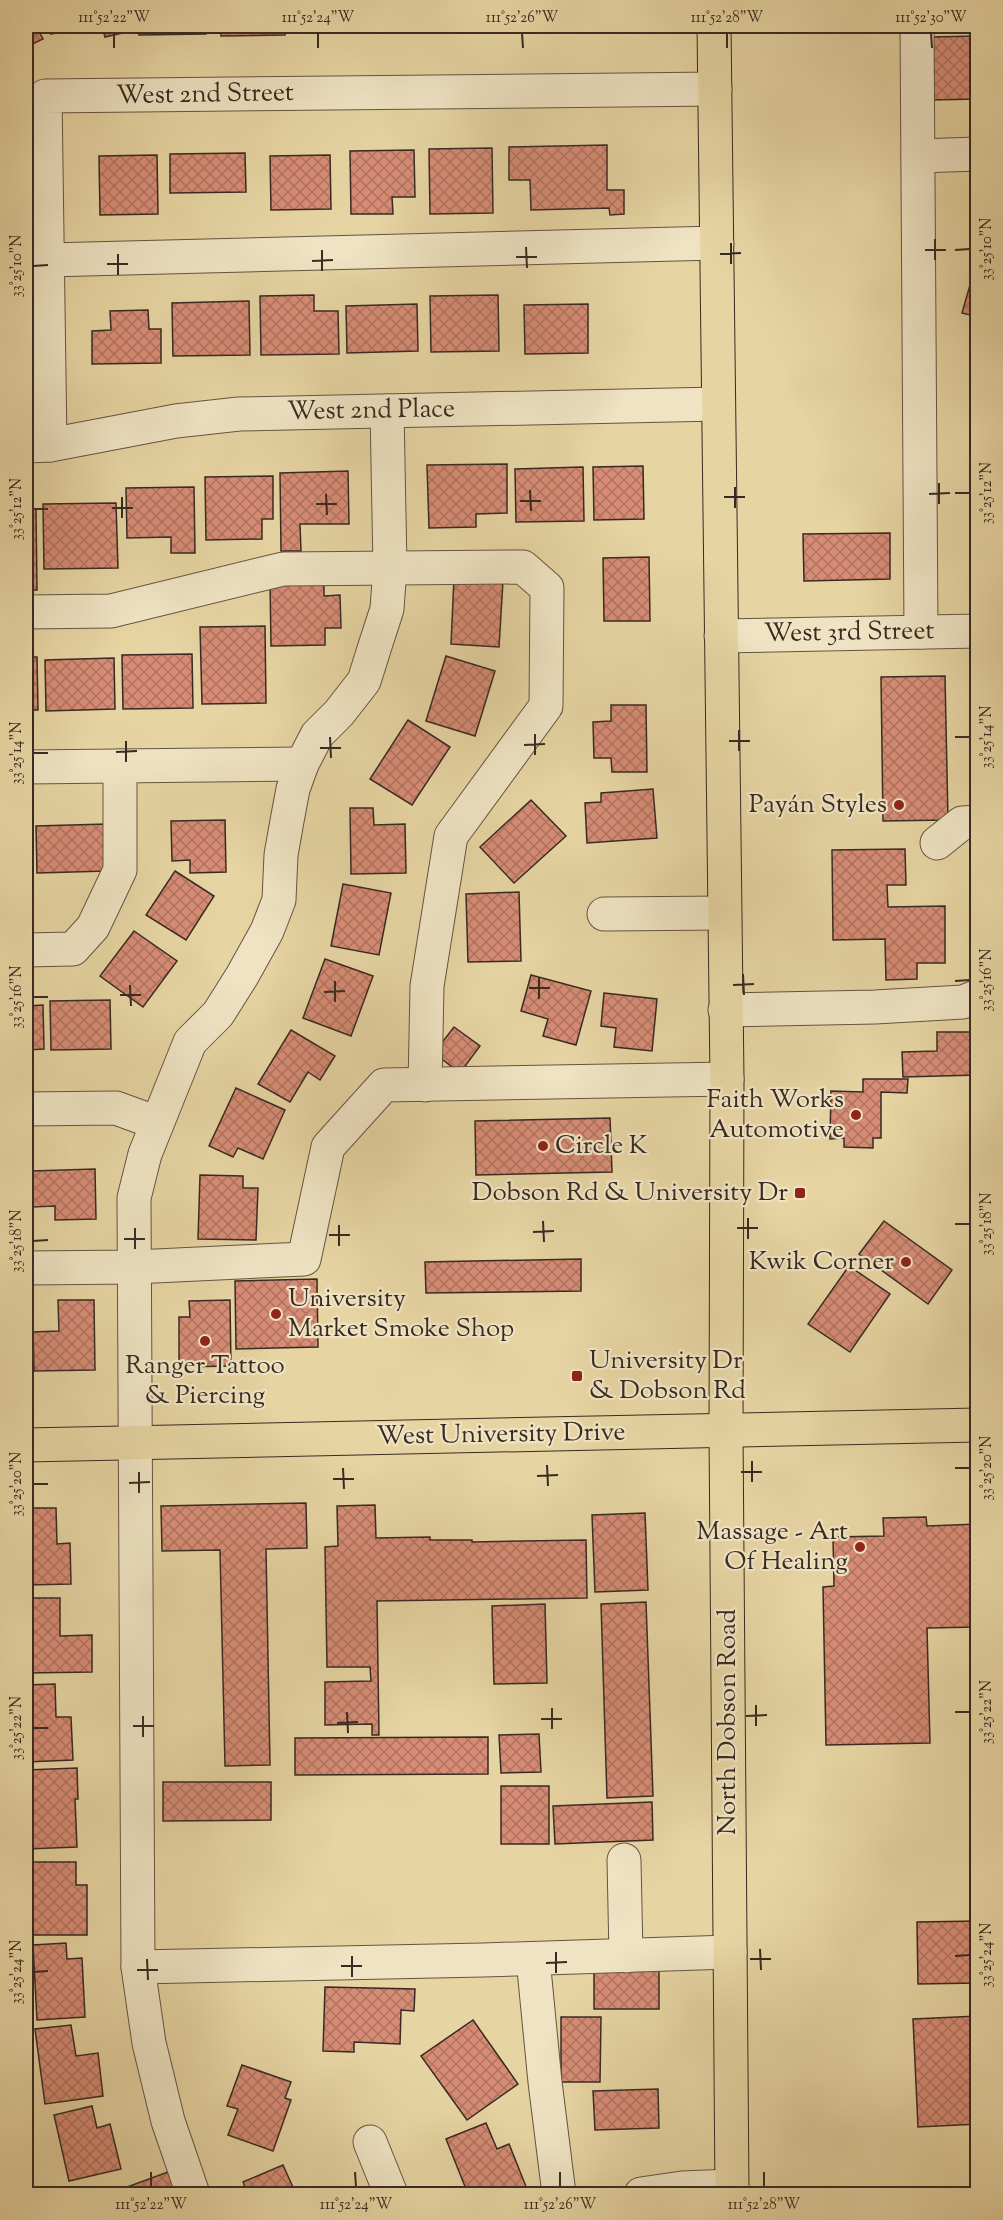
<svg xmlns="http://www.w3.org/2000/svg" width="1003" height="2220" font-family="'Sorts Mill Goudy',serif">
<style>
.building{fill:url(#building-cross-hatch);stroke:#382a22;stroke-width:1.5}
.lines{fill:none;stroke-linecap:round;stroke-linejoin:round}
.minor-casing{stroke:#645442;stroke-width:35}
.major-casing{stroke:#382a22;stroke-width:35}
.minor{stroke:#efe3c3;stroke-width:33}
.major{stroke:#e6d4a2;stroke-width:33}
.ticks{fill:none;stroke:#382a22;stroke-width:2}
.poi-dot{fill:#8f2418;stroke:#efe3c3;stroke-width:2}
.labels{text-anchor:middle;dominant-baseline:central;stroke-width:4.5;stroke-linejoin:round;paint-order:stroke}
.street-label{font-size:26px;fill:#382a22;stroke:#efe3c3}
.poi-label{font-size:26px;fill:#382a22;stroke:#efe3c3;text-anchor:end}
.neatline{fill:none;stroke:#382a22;stroke-width:2}
.ticks-label{font-size:15px;text-anchor:middle;fill:#382a22}
</style>
<defs>
<pattern id="building-cross-hatch" width="8" height="8" patternUnits="userSpaceOnUse" patternTransform="scale(1.5)"><rect width="8" height="8" fill="#d78c75"/><path d="M0 0l8 8M0 8l8-8" fill="none" stroke="#af7360"/></pattern>
</defs>
<rect width="100%" height="100%" fill="#e6d4a2"/>
<filter id="stains"><feTurbulence type="fractalNoise" baseFrequency=".00333" numOctaves="4"/><feColorMatrix values="0 0 0 0 .2 0 0 0 0 .09 0 0 0 0 .02 0 0 0 .5 -.17"/></filter>
<radialGradient id="worn" r=".72"><stop offset=".6" stop-color="#630" stop-opacity="0"/><stop offset="1" stop-color="#630" stop-opacity=".3"/></radialGradient>
<g class="building">
<path d="M 26,26 L 36,26 L 43,39 L 26,47 Z"/>
<path d="M 49,26 L 86,26 L 51,34 Z"/>
<path d="M 102,26 L 125,26 L 127,32 L 105,37 Z"/>
<path d="M 139,26 L 206,26 L 206,34 L 139,35 Z"/>
<path d="M 221,26 L 285,26 L 285,35 L 221,36 Z"/>
<path d="M 294,26 L 353,26 L 353,27 L 294,29 Z"/>
<path d="M 369,26 L 432,26 L 432,31 L 369,32 Z"/>
<path d="M 447,26 L 510,26 L 510,29 L 447,31 Z"/>
<path d="M 523,26 L 619,26 L 619,31 L 524,33 Z"/>
<path d="M 806,26 L 866,26 L 866,30 L 806,31 Z"/>
<path d="M 978,36 L 978,99 L 931,100 L 930,37 Z"/>
<path d="M 607,145 L 607,190 L 624,190 L 624,214 L 610,215 L 609,208 L 531,210 L 530,180 L 509,180 L 509,147 Z"/>
<path d="M 492,148 L 493,213 L 430,214 L 429,149 Z"/>
<path d="M 414,150 L 415,197 L 392,197 L 393,214 L 351,214 L 350,151 Z"/>
<path d="M 245,153 L 246,192 L 170,193 L 170,154 Z"/>
<path d="M 157,155 L 158,214 L 100,215 L 99,156 Z"/>
<path d="M 330,155 L 331,209 L 271,210 L 270,156 Z"/>
<path d="M 978,257 L 978,317 L 962,313 Z"/>
<path d="M 314,295 L 314,311 L 338,311 L 339,354 L 261,355 L 260,296 Z"/>
<path d="M 498,295 L 499,351 L 431,352 L 430,296 Z"/>
<path d="M 249,301 L 250,355 L 173,356 L 172,303 Z"/>
<path d="M 417,304 L 418,351 L 347,353 L 346,306 Z"/>
<path d="M 588,304 L 588,353 L 525,354 L 524,305 Z"/>
<path d="M 148,310 L 149,329 L 161,329 L 161,363 L 92,364 L 92,331 L 111,330 L 110,311 Z"/>
<path d="M 507,464 L 507,513 L 476,514 L 476,527 L 429,528 L 427,465 Z"/>
<path d="M 643,466 L 644,519 L 594,520 L 593,467 Z"/>
<path d="M 583,467 L 584,521 L 516,522 L 515,469 Z"/>
<path d="M 348,471 L 349,524 L 300,524 L 301,551 L 281,551 L 280,473 Z"/>
<path d="M 273,476 L 273,519 L 262,519 L 262,539 L 206,540 L 205,477 Z"/>
<path d="M 194,487 L 195,553 L 171,553 L 171,537 L 127,538 L 126,488 Z"/>
<path d="M 116,503 L 118,568 L 44,569 L 43,504 Z"/>
<path d="M 26,509 L 36,509 L 37,590 L 26,590 Z"/>
<path d="M 890,533 L 890,579 L 804,581 L 803,534 Z"/>
<path d="M 649,557 L 650,621 L 604,621 L 603,558 Z"/>
<path d="M 454,578 L 503,581 L 499,647 L 451,644 Z"/>
<path d="M 324,580 L 324,596 L 340,595 L 341,628 L 325,628 L 325,645 L 271,646 L 270,581 Z"/>
<path d="M 265,626 L 266,703 L 202,704 L 200,627 Z"/>
<path d="M 192,654 L 193,708 L 123,709 L 122,655 Z"/>
<path d="M 446,656 L 495,671 L 475,736 L 426,721 Z"/>
<path d="M 26,657 L 37,657 L 38,710 L 26,710 Z"/>
<path d="M 114,658 L 115,709 L 46,711 L 45,660 Z"/>
<path d="M 945,676 L 948,820 L 883,821 L 881,677 Z"/>
<path d="M 611,705 L 646,705 L 647,772 L 612,772 L 611,758 L 594,758 L 593,722 L 611,721 Z"/>
<path d="M 408,720 L 450,747 L 412,805 L 370,779 Z"/>
<path d="M 653,789 L 657,838 L 587,843 L 585,803 L 601,802 L 601,793 Z"/>
<path d="M 531,800 L 566,836 L 514,883 L 480,847 Z"/>
<path d="M 350,808 L 373,808 L 374,825 L 405,824 L 406,873 L 351,874 Z"/>
<path d="M 225,820 L 226,872 L 190,873 L 190,860 L 172,861 L 171,821 Z"/>
<path d="M 106,824 L 107,871 L 37,873 L 36,826 Z"/>
<rect x="26" y="831" width="1" height="52"/>
<path d="M 905,849 L 906,885 L 887,885 L 888,907 L 945,906 L 945,963 L 917,963 L 917,979 L 886,980 L 885,939 L 833,940 L 832,850 Z"/>
<path d="M 971,849 L 978,849 L 978,917 L 974,917 Z"/>
<path d="M 175,871 L 214,896 L 186,940 L 146,915 Z"/>
<path d="M 343,884 L 391,893 L 379,955 L 331,946 Z"/>
<path d="M 519,892 L 521,961 L 468,962 L 466,894 Z"/>
<path d="M 134,931 L 177,961 L 143,1007 L 100,976 Z"/>
<path d="M 325,959 L 373,976 L 351,1036 L 303,1018 Z"/>
<path d="M 531,975 L 591,991 L 576,1045 L 543,1036 L 548,1019 L 521,1011 Z"/>
<path d="M 604,993 L 657,999 L 652,1051 L 614,1047 L 616,1028 L 601,1026 Z"/>
<path d="M 110,1000 L 111,1049 L 51,1050 L 50,1001 Z"/>
<path d="M 43,1005 L 44,1049 L 26,1050 L 26,1006 Z"/>
<path d="M 454,1027 L 480,1046 L 460,1073 L 434,1053 Z"/>
<path d="M 291,1030 L 335,1056 L 320,1080 L 308,1072 L 290,1102 L 258,1084 Z"/>
<path d="M 937,1032 L 978,1032 L 978,1075 L 903,1077 L 902,1052 L 937,1051 Z"/>
<path d="M 863,1079 L 908,1079 L 907,1093 L 881,1092 L 881,1138 L 873,1138 L 873,1148 L 844,1147 L 844,1138 L 830,1139 L 831,1091 L 863,1092 Z"/>
<path d="M 236,1088 L 285,1110 L 263,1159 L 238,1148 L 233,1157 L 209,1146 Z"/>
<path d="M 610,1118 L 612,1172 L 476,1175 L 475,1121 Z"/>
<path d="M 95,1169 L 96,1219 L 55,1220 L 55,1206 L 32,1207 L 31,1171 Z"/>
<path d="M 200,1175 L 243,1176 L 243,1188 L 258,1188 L 256,1240 L 198,1239 Z"/>
<path d="M 884,1221 L 952,1270 L 928,1304 L 859,1254 Z"/>
<path d="M 581,1259 L 581,1291 L 426,1293 L 425,1262 Z"/>
<path d="M 849,1266 L 890,1294 L 850,1352 L 808,1324 Z"/>
<path d="M 317,1279 L 318,1347 L 236,1349 L 235,1281 Z"/>
<path d="M 58,1300 L 94,1300 L 95,1370 L 34,1371 L 33,1332 L 59,1331 Z"/>
<path d="M 230,1300 L 231,1366 L 179,1367 L 179,1317 L 190,1317 L 189,1301 Z"/>
<path d="M 306,1503 L 307,1548 L 266,1549 L 270,1765 L 225,1766 L 220,1550 L 162,1551 L 161,1506 Z"/>
<path d="M 375,1505 L 376,1538 L 430,1537 L 430,1540 L 472,1540 L 472,1542 L 586,1540 L 587,1598 L 377,1601 L 379,1735 L 372,1735 L 372,1724 L 325,1725 L 325,1682 L 371,1681 L 370,1667 L 327,1667 L 325,1547 L 338,1546 L 337,1506 Z"/>
<path d="M 26,1508 L 56,1508 L 57,1544 L 70,1543 L 71,1584 L 26,1585 Z"/>
<path d="M 645,1513 L 648,1590 L 595,1592 L 592,1515 Z"/>
<path d="M 926,1517 L 927,1526 L 978,1524 L 978,1627 L 927,1628 L 930,1743 L 826,1745 L 823,1587 L 834,1586 L 833,1537 L 884,1536 L 883,1518 Z"/>
<path d="M 26,1598 L 60,1598 L 60,1636 L 92,1635 L 92,1672 L 26,1673 Z"/>
<path d="M 646,1602 L 653,1796 L 607,1798 L 601,1604 Z"/>
<path d="M 545,1604 L 547,1683 L 494,1684 L 492,1606 Z"/>
<path d="M 55,1684 L 56,1717 L 71,1717 L 73,1760 L 26,1762 L 26,1685 Z"/>
<path d="M 539,1734 L 541,1772 L 501,1773 L 499,1735 Z"/>
<path d="M 488,1737 L 488,1774 L 295,1775 L 295,1738 Z"/>
<path d="M 77,1768 L 78,1799 L 75,1799 L 77,1847 L 27,1849 L 26,1770 Z"/>
<path d="M 163,1782 L 271,1782 L 271,1820 L 163,1821 Z"/>
<rect x="501" y="1786" width="48" height="58"/>
<path d="M 652,1802 L 653,1840 L 555,1844 L 553,1806 Z"/>
<path d="M 28,1862 L 76,1862 L 76,1885 L 87,1885 L 87,1935 L 28,1935 Z"/>
<path d="M 978,1921 L 978,1983 L 918,1984 L 917,1922 Z"/>
<path d="M 66,1943 L 67,1959 L 82,1958 L 85,2017 L 37,2020 L 33,1945 Z"/>
<path d="M 659,1970 L 659,2009 L 594,2009 L 594,1971 Z"/>
<path d="M 325,1987 L 415,1989 L 414,2011 L 401,2010 L 400,2044 L 354,2042 L 354,2052 L 323,2051 Z"/>
<path d="M 978,2016 L 978,2124 L 918,2127 L 913,2019 Z"/>
<path d="M 561,2017 L 601,2017 L 600,2082 L 561,2082 Z"/>
<path d="M 473,2020 L 518,2084 L 467,2120 L 421,2056 Z"/>
<path d="M 71,2025 L 76,2056 L 98,2053 L 103,2096 L 45,2104 L 35,2029 Z"/>
<path d="M 242,2065 L 291,2082 L 285,2098 L 291,2100 L 273,2151 L 228,2135 L 238,2109 L 227,2106 Z"/>
<path d="M 658,2089 L 659,2128 L 595,2130 L 593,2091 Z"/>
<path d="M 92,2106 L 97,2128 L 110,2124 L 121,2169 L 69,2181 L 54,2115 Z"/>
<path d="M 486,2123 L 497,2149 L 509,2144 L 527,2189 L 513,2194 L 468,2194 L 446,2139 Z"/>
<path d="M 283,2165 L 296,2194 L 248,2194 L 243,2182 Z"/>
<path d="M 168,2172 L 176,2194 L 108,2194 Z"/>
</g>
<g class="lines">
<defs>
<g id="minor">
<path d="M 917,26 L 921,632"/>
<path d="M 918,156 L 978,154"/>
<path d="M 47,260 L 717,243"/>
<path d="M 50,445 L 45,96 L 715,89"/>
<path d="M 26,446 L 50,445 L 176,421 L 239,414 L 718,404"/>
<path d="M 26,612 L 111,611 L 283,569 L 523,567 L 547,588 L 546,706 L 451,836 L 427,986 L 425,1085"/>
<path d="M 721,636 L 978,631"/>
<path d="M 26,767 L 302,764"/>
<path d="M 937,843 L 962,823 L 978,822"/>
<path d="M 604,914 L 724,913"/>
<path d="M 26,950 L 73,949 L 93,927 L 120,870 L 120,766"/>
<path d="M 725,1010 L 875,1007 L 963,1002 L 978,996"/>
<path d="M 26,1109 L 116,1108 L 157,1123"/>
<path d="M 26,1268 L 134,1267 L 304,1259 L 328,1147 L 384,1085 L 727,1079"/>
<path d="M 624,1860 L 626,1956"/>
<path d="M 533,1959 L 545,2082 L 559,2194"/>
<path d="M 138,1967 L 483,1960 L 730,1952"/>
<path d="M 370,2142 L 391,2194"/>
<path d="M 193,2194 L 168,2121 L 149,2043 L 138,1967 L 134,1198 L 145,1154 L 190,1042 L 218,1014 L 242,976 L 267,931 L 279,900 L 281,855 L 287,821 L 293,789 L 302,764 L 317,735 L 339,713 L 364,681 L 375,646 L 387,609 L 390,567 L 387,411"/>
<path d="M 641,2194 L 682,2188 L 732,2186"/>
</g>
<g id="major">
<path d="M 714,26 L 727,1079 L 726,1430 L 732,2194"/>
<path d="M 26,1445 L 978,1425"/>
</g>
</defs>
<use href="#minor" class="minor-casing"/>
<use href="#major" class="major-casing"/>
<use href="#minor" class="minor"/>
<use href="#major" class="major"/>
</g>
<path class="ticks" d="M 114,33 L 114,48M 318,33 L 318,48M 522,33 L 523,48M 727,33 L 727,48M 931,33 L 932,48M 935,239 L 935,260M 731,243 L 731,264M 526,247 L 527,268M 322,250 L 322,271M 925,250 L 946,250M 955,250 L 970,249M 118,254 L 118,275M 720,254 L 741,253M 516,257 L 537,257M 312,261 L 333,260M 107,264 L 128,264M 33,266 L 48,265M 939,483 L 939,504M 735,487 L 735,508M 530,490 L 531,511M 955,493 L 970,493M 326,494 L 327,515M 929,494 L 950,493M 122,497 L 122,518M 724,497 L 745,497M 520,501 L 541,501M 316,504 L 337,504M 112,508 L 133,508M 33,509 L 48,509M 739,730 L 739,751M 535,734 L 535,755M 330,737 L 331,758M 955,737 L 970,737M 126,741 L 126,762M 729,741 L 750,741M 524,745 L 545,744M 320,748 L 341,748M 116,752 L 137,751M 33,753 L 48,753M 743,974 L 744,995M 539,978 L 539,999M 335,981 L 335,1002M 955,981 L 970,980M 130,985 L 131,1006M 733,985 L 754,984M 529,988 L 550,988M 324,992 L 345,991M 120,995 L 141,995M 33,997 L 48,997M 748,1218 L 748,1239M 543,1221 L 544,1242M 955,1224 L 970,1224M 339,1225 L 339,1246M 135,1228 L 135,1249M 737,1228 L 758,1228M 533,1232 L 554,1231M 329,1235 L 350,1235M 124,1239 L 145,1239M 33,1241 L 48,1240M 752,1461 L 752,1482M 547,1465 L 548,1486M 343,1468 L 344,1489M 955,1468 L 970,1468M 139,1472 L 139,1493M 741,1472 L 762,1472M 537,1476 L 558,1475M 333,1479 L 354,1479M 129,1483 L 150,1482M 33,1484 L 48,1484M 756,1705 L 756,1726M 552,1708 L 552,1729M 347,1712 L 348,1733M 955,1712 L 970,1712M 143,1716 L 143,1737M 746,1716 L 767,1715M 541,1719 L 562,1719M 337,1723 L 358,1722M 133,1726 L 154,1726M 33,1728 L 48,1728M 760,1949 L 761,1970M 556,1952 L 556,1973M 352,1956 L 352,1977M 955,1956 L 970,1955M 147,1959 L 148,1980M 750,1959 L 771,1959M 546,1963 L 567,1962M 341,1966 L 362,1966M 137,1970 L 158,1970M 33,1972 L 48,1971M 151,2172 L 151,2187M 355,2172 L 356,2187M 560,2172 L 560,2187M 764,2172 L 764,2187"/>
<g class="poi-dot">
<circle cx="899" cy="805" r="6"/>
<circle cx="856" cy="1115" r="6"/>
<circle cx="543" cy="1146" r="6"/>
<rect x="794" y="1187" width="12" height="12" rx="3"/>
<circle cx="906" cy="1262" r="6"/>
<circle cx="276" cy="1314" r="6"/>
<circle cx="205" cy="1341" r="6"/>
<rect x="571" y="1370" width="12" height="12" rx="3"/>
<circle cx="860" cy="1547" r="6"/>
</g>
<g class="labels">
<g class="street-label">
<text transform="translate(205 95) rotate(-1)">West 2nd Street</text>
<text transform="translate(371 411) rotate(-1)">West 2nd Place</text>
<text transform="translate(849 633) rotate(-1)">West 3rd Street</text>
<text transform="translate(501 1435) rotate(-1)">West University Drive</text>
<text transform="translate(728 1722) rotate(-90)">North Dobson Road</text>
</g>
<g class="poi-label">
<text x="887" y="805">Payán Styles</text>
<text x="844" y="1100">Faith Works<tspan x="844" dy="30">Automotive</tspan></text>
<text x="555" y="1146" text-anchor="start">Circle K</text>
<text x="788" y="1193">Dobson Rd &amp; University Dr</text>
<text x="894" y="1262">Kwik Corner</text>
<text x="288" y="1299" text-anchor="start">University<tspan x="288" dy="30">Market Smoke Shop</tspan></text>
<text x="589" y="1361" text-anchor="start">University Dr<tspan x="589" dy="30">&amp; Dobson Rd</tspan></text>
<text x="205" y="1366" text-anchor="middle">Ranger Tattoo<tspan x="205" dy="30">&amp; Piercing</tspan></text>
<text x="848" y="1532">Massage - Art<tspan x="848" dy="30">Of Healing</tspan></text>
</g>
</g>
<rect width="1003" height="2220" fill="none" stroke="#e6d4a2" stroke-width="66"/>
<rect x="33" y="33" width="937" height="2154" class="neatline"/>
<g class="ticks-label">
<text x="114" y="22">111°52'22"W</text>
<text x="318" y="22">111°52'24"W</text>
<text x="522" y="22">111°52'26"W</text>
<text x="727" y="22">111°52'28"W</text>
<text x="931" y="22">111°52'30"W</text>
<text transform="translate(986 249) rotate(-90)" y="5">33°25'10"N</text>
<text transform="translate(16 266) rotate(-90)" y="5">33°25'10"N</text>
<text transform="translate(986 493) rotate(-90)" y="5">33°25'12"N</text>
<text transform="translate(16 509) rotate(-90)" y="5">33°25'12"N</text>
<text transform="translate(986 737) rotate(-90)" y="5">33°25'14"N</text>
<text transform="translate(16 753) rotate(-90)" y="5">33°25'14"N</text>
<text transform="translate(986 980) rotate(-90)" y="5">33°25'16"N</text>
<text transform="translate(16 997) rotate(-90)" y="5">33°25'16"N</text>
<text transform="translate(986 1224) rotate(-90)" y="5">33°25'18"N</text>
<text transform="translate(16 1241) rotate(-90)" y="5">33°25'18"N</text>
<text transform="translate(986 1468) rotate(-90)" y="5">33°25'20"N</text>
<text transform="translate(16 1484) rotate(-90)" y="5">33°25'20"N</text>
<text transform="translate(986 1712) rotate(-90)" y="5">33°25'22"N</text>
<text transform="translate(16 1728) rotate(-90)" y="5">33°25'22"N</text>
<text transform="translate(986 1955) rotate(-90)" y="5">33°25'24"N</text>
<text transform="translate(16 1972) rotate(-90)" y="5">33°25'24"N</text>
<text x="151" y="2209">111°52'22"W</text>
<text x="356" y="2209">111°52'24"W</text>
<text x="560" y="2209">111°52'26"W</text>
<text x="764" y="2209">111°52'28"W</text>
</g>
<rect width="100%" height="100%" filter="url(#stains)"/>
<rect width="100%" height="100%" fill="url(#worn)"/>
</svg>
